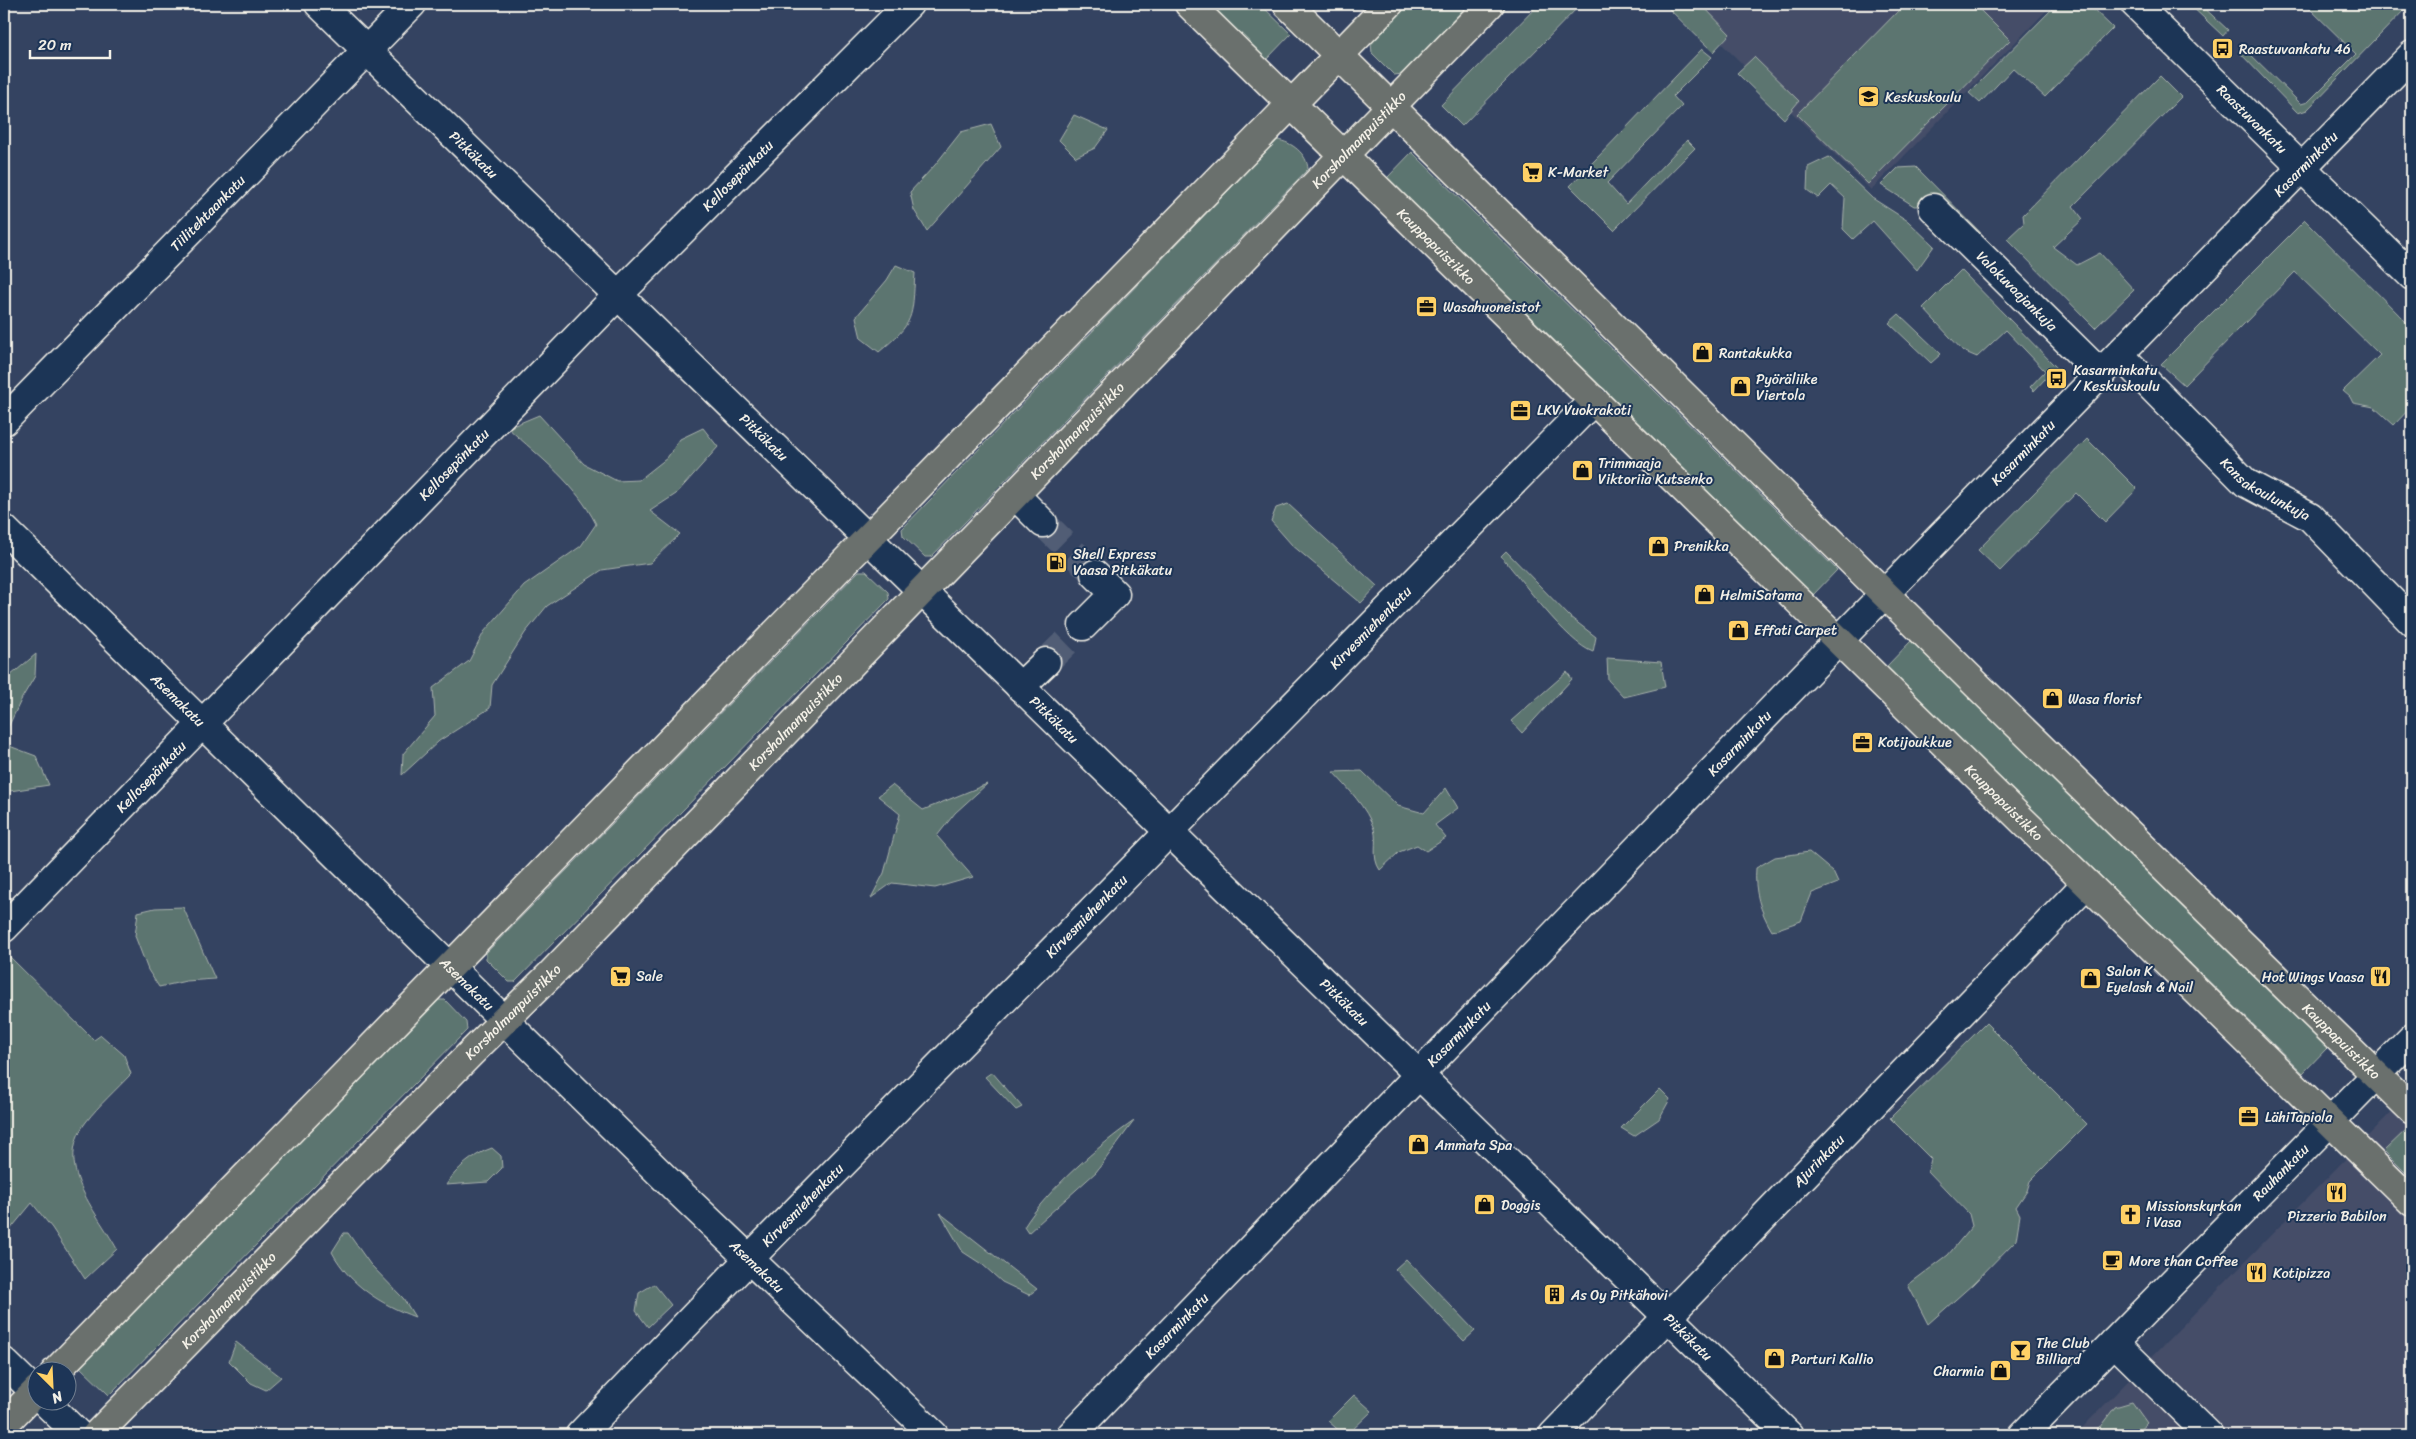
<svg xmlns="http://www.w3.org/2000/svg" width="2416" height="1439" font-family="Sriracha,sans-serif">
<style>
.built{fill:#444d68}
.green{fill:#5c7470;stroke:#a8b2ac}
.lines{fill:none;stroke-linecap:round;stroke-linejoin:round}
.minor-tunnel{stroke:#515d75;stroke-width:28;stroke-dasharray:28 14;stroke-linecap:butt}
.minor-casing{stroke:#f4f1e8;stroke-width:31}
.major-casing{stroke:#f4f1e8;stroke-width:31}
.minor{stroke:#1d3557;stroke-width:28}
.major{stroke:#6b706d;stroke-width:28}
.labels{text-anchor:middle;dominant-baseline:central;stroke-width:4;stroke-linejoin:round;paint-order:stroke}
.poi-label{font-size:14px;fill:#f4f1e8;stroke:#1d3557;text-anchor:start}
.street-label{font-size:14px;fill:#f4f1e8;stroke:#1d3557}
</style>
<rect width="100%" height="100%" fill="#344361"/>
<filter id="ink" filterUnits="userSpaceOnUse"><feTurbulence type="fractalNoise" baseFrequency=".02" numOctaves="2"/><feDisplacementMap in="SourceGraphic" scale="10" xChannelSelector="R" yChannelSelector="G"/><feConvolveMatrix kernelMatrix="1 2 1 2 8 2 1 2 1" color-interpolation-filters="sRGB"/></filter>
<g filter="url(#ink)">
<g class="built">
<path d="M 1681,4 L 2053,4 L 1871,190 Z"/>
<path d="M 2412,1091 L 2412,1435 L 2075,1435 Z"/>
</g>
<g class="green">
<path d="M 1208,4 L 1260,4 L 1291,34 L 1266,60 Z"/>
<path d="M 1410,4 L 1471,4 L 1403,74 L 1394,75 L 1372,53 L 1371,43 Z"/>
<path d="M 1539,4 L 1581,4 L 1462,126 L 1441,105 Z"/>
<path d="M 1664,4 L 1701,4 L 1730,34 L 1713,52 Z"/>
<path d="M 1905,4 L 1974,4 L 2010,40 L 1868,184 L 1797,114 Z"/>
<path d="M 2057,4 L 2088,4 L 2113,28 L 2045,97 L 2013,68 L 1980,103 L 1969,93 Z"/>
<path d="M 2189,4 L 2200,4 L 2228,30 L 2223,36 Z"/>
<path d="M 2305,4 L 2388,4 L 2395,10 L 2402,4 L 2410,4 L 2307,110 L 2298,113 L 2238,51 L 2242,46 L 2301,104 L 2308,102 L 2356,54 Z"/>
<path d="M 1702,49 L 1712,57 L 1673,96 L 1682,106 L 1607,183 L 1626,204 L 1687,140 L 1695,148 L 1614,230 L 1570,186 Z"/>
<path d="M 1754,57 L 1799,101 L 1784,119 L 1737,73 Z"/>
<path d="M 2160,76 L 2181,97 L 2073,206 L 2083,219 L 2053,247 L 2077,265 L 2100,253 L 2134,290 L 2095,328 L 2007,239 L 2024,223 L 2023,215 Z"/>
<path d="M 1074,115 L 1108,130 L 1095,148 L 1076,157 L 1059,140 Z"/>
<path d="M 991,124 L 1001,147 L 927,231 L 914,210 L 910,192 L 935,165 L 961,132 Z"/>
<path d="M 1277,140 C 1292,142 1307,154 1308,169 L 931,557 L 925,557 L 903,536 L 902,529 Z"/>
<path d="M 1412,152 L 1837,570 L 1812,596 L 1387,178 Z"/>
<path d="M 1829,157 L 1872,198 L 1908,221 L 1934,246 L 1917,270 L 1873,221 L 1853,239 L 1843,229 L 1845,198 L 1831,185 L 1818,198 L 1807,190 L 1808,167 Z"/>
<path d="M 1916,167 L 1981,233 L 1975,236 L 1942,205 L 1914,206 L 1881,185 L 1898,168 Z"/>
<path d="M 2305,220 L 2412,328 L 2412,406 L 2394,425 L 2374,407 L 2353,403 L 2350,397 L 2343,391 L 2380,355 L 2295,272 L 2184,385 L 2161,364 Z"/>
<path d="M 896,265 L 915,273 C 912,319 915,322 879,352 L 861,338 L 856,317 L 887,280 Z"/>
<path d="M 1961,270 L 2056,367 L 2034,391 L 2030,387 L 2045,371 L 2006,330 L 1977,357 L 1963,351 L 1923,308 Z"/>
<path d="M 1899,314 L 1941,354 L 1931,363 L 1889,323 Z"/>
<path d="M 539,415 L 584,464 L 617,481 L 639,480 L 667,458 L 680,439 L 703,428 L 718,447 L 676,494 L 650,511 L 680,534 L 650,563 L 602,570 L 547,606 L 525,633 L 492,685 L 490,708 L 439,741 L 402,775 L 403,754 L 435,716 L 433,688 L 469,661 L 484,632 L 524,586 L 581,546 L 596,524 C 576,484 541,458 508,428 Z"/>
<path d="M 2087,439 L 2137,489 L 2105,522 L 2076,493 L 2000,571 L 1978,550 Z"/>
<path d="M 1288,504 L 1377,586 L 1361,603 L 1292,545 L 1271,521 L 1276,508 Z"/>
<path d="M 1506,551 L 1570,617 L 1596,637 L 1593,652 C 1567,643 1521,579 1501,556 Z"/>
<path d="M 859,571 L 866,571 L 888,592 L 889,599 L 515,982 L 509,982 L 486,959 L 486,953 Z"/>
<path d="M 1911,641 L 2327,1048 L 2303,1073 L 1886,667 Z"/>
<path d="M 36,654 L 35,676 L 22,698 L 4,736 L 4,676 L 10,676 Z"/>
<path d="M 1607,658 L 1661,662 L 1665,687 L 1624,697 L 1608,680 Z"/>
<path d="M 1567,672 L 1572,679 L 1522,733 L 1511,721 Z"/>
<path d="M 4,744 L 36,756 L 49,785 L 10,791 L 4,788 Z"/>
<path d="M 1362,771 L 1398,806 L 1424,813 L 1446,788 L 1458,808 L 1435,825 L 1446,838 L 1426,851 L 1417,845 L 1399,852 L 1380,870 C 1371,857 1378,843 1374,829 C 1367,808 1347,787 1333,772 Z"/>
<path d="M 987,784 L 955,813 L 937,836 L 973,877 L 935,888 L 892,883 L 871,898 L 884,873 L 900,814 L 878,796 L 892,785 L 923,810 Z"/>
<path d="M 1809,852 L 1833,872 L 1838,883 L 1812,893 L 1801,921 L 1772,931 C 1760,911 1754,891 1756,868 L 1775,857 Z"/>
<path d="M 183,907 L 215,979 L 186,981 L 159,987 L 148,970 L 135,936 L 138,912 L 155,908 Z"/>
<path d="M 9,956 L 94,1040 L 101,1035 L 124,1055 L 131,1074 C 116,1090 99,1105 86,1122 C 53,1165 95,1209 117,1249 L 85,1279 L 52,1228 L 32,1203 L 4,1237 L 4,962 Z"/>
<path d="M 437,1000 L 445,1000 L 466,1022 L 467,1030 L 109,1395 L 79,1366 Z"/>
<path d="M 1986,1023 L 2087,1124 L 2030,1181 L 2027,1191 L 2016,1207 L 2020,1215 L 2016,1240 L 1973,1284 L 1928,1324 L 1908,1285 L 1948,1255 L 1972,1226 L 1969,1214 L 1928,1171 L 1931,1159 L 1890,1118 Z"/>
<path d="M 992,1072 L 1022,1107 L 1016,1110 L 985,1077 Z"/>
<path d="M 1660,1089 L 1670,1099 L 1659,1119 L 1634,1136 L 1621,1128 Z"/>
<path d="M 1134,1121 L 1096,1172 L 1028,1233 L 1024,1227 C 1046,1191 1099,1145 1134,1121 Z"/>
<path d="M 2408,1128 L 2412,1132 L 2412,1179 L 2384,1151 Z"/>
<path d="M 492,1148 L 501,1156 L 502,1168 L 488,1182 L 446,1185 C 457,1168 472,1155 492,1148 Z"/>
<path d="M 940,1213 L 1037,1289 L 1029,1295 L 1002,1282 L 983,1265 L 963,1252 Z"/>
<path d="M 344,1233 L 348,1233 L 370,1264 L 403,1298 L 415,1317 C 380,1304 350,1285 332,1252 Z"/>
<path d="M 1406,1259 L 1475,1331 L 1464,1341 L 1395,1269 Z"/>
<path d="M 654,1284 L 671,1305 L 648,1327 L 636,1311 L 639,1293 Z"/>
<path d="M 236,1342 L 281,1377 L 266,1390 L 251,1383 L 229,1361 Z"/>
<path d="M 1354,1395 L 1372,1411 L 1347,1435 L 1344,1435 L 1328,1421 Z"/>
<path d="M 2132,1402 L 2147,1423 L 2134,1435 L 2097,1435 L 2096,1432 L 2115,1407 Z"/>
</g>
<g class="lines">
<g class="minor-tunnel">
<path d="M 1043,523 L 1095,574"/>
<path d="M 1046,662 L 1083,626"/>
</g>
<defs>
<g id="minor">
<path id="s1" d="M 319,4 L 1789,1435"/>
<path id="s2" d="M 2135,4 L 2412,276"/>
<path id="s3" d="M 1933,208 L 2101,374"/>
<path id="s4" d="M 2120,355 L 2246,483 L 2310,517 L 2412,622"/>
<path id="s5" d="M 4,421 L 412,4"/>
<path d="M 1015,495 L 1043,523"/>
<path id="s6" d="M 4,529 L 679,1192 L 934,1435"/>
<path d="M 1083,626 L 1115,594 L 1095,574"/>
<path d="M 1020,687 L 1046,662"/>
<path id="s7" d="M 4,928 L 619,294 L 909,4"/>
<path d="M 2114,1342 L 2209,1435"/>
<path d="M 4,1362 L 38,1395"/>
<path d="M 45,1402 L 79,1435"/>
<path id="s8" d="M 580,1435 L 749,1259 L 1594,400"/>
<path id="s9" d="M 1071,1435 L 1806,674 L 2412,55"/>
<path id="s10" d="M 1553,1435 L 2086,884"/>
<path id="s11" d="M 2023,1435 L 2412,1038"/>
</g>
<g id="major">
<path id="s12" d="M 1189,4 L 2412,1202"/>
<path id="s13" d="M 1287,4 L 1982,690 L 2412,1110"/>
<path d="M 55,1372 L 1389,4"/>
<path d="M 4,1424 L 38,1389"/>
<path id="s14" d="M 96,1435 L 470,1054 L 549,976 L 1490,4"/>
</g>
</defs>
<use href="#minor" class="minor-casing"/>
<use href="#major" class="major-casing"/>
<use href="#minor" class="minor"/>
<use href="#major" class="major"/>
</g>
</g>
<defs>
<symbol id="bus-square" viewBox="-11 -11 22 22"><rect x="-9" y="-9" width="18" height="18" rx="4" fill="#ffd166" stroke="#1d3557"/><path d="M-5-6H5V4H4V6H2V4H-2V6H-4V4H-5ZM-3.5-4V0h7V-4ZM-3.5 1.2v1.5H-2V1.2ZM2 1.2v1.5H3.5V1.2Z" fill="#111"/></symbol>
<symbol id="school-square" viewBox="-11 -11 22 22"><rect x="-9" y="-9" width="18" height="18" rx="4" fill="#ffd166" stroke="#1d3557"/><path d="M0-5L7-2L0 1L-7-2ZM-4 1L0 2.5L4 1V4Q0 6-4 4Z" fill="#111"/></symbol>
<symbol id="supermarket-square" viewBox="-11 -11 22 22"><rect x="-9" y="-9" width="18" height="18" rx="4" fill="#ffd166" stroke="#1d3557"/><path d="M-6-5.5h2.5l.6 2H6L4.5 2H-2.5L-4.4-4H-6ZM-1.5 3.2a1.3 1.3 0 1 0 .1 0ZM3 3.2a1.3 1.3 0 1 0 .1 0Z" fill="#111"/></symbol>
<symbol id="office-square" viewBox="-11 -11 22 22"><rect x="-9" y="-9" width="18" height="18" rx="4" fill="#ffd166" stroke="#1d3557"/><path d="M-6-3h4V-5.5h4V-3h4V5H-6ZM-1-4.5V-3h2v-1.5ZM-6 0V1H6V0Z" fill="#111"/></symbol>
<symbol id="shop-square" viewBox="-11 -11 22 22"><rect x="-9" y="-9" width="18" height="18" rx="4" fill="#ffd166" stroke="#1d3557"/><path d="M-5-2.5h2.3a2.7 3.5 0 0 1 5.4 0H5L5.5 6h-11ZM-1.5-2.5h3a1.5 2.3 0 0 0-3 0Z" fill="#111"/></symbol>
<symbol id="fuel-square" viewBox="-11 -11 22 22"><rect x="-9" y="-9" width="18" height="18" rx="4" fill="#ffd166" stroke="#1d3557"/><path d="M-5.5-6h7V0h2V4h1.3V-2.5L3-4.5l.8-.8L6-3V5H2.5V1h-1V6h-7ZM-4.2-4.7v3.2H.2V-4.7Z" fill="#111"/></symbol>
<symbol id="restaurant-square" viewBox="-11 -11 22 22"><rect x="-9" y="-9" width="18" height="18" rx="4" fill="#ffd166" stroke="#1d3557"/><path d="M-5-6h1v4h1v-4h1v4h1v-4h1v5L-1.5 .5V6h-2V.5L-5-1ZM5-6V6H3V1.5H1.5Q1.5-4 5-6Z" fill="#111"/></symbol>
<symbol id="church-square" viewBox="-11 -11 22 22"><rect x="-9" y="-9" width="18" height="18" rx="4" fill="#ffd166" stroke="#1d3557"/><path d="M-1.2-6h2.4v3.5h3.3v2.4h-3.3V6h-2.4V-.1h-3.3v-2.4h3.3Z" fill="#111"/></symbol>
<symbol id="cafe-square" viewBox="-11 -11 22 22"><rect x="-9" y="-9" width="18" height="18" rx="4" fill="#ffd166" stroke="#1d3557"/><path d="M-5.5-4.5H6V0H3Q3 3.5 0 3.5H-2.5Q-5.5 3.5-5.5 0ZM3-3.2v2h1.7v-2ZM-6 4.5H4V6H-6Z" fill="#111"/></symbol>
<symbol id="building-square" viewBox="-11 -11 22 22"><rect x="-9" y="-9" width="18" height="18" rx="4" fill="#ffd166" stroke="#1d3557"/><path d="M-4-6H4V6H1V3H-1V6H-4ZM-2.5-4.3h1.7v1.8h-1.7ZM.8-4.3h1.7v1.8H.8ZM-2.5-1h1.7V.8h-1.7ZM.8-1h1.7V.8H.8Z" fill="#111"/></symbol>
<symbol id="bar-square" viewBox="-11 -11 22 22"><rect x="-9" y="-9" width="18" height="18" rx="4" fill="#ffd166" stroke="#1d3557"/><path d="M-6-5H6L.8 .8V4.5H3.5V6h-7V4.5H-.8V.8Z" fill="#111"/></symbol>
</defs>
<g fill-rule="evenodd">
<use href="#bus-square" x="2210" y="36" width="25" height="25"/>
<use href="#school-square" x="1856" y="84" width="25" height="25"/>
<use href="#supermarket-square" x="1520" y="160" width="25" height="25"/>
<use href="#office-square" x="1414" y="294" width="25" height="25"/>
<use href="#shop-square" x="1690" y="340" width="25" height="25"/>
<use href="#bus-square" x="2044" y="366" width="25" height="25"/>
<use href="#shop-square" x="1728" y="374" width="25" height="25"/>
<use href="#office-square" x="1508" y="398" width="25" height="25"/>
<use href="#shop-square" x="1570" y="458" width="25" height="25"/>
<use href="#shop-square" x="1646" y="534" width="25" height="25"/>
<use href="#fuel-square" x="1044" y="550" width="25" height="25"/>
<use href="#shop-square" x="1692" y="582" width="25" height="25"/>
<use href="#shop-square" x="1726" y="618" width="25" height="25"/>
<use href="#shop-square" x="2040" y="686" width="25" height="25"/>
<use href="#office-square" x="1850" y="730" width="25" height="25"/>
<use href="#supermarket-square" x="608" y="964" width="25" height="25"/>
<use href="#restaurant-square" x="2368" y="964" width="25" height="25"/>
<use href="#shop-square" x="2078" y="966" width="25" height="25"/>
<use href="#office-square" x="2236" y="1104" width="25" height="25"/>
<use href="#shop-square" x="1406" y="1132" width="25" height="25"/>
<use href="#restaurant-square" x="2324" y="1180" width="25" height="25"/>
<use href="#shop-square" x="1472" y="1192" width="25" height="25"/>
<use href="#church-square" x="2118" y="1202" width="25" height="25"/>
<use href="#cafe-square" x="2100" y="1248" width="25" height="25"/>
<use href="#restaurant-square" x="2244" y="1260" width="25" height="25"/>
<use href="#building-square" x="1542" y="1282" width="25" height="25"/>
<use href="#bar-square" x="2008" y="1338" width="25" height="25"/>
<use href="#shop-square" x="1762" y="1346" width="25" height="25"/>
<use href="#shop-square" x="1988" y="1358" width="25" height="25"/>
</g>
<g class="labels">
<g class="poi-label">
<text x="2239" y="49">Raastuvankatu 46</text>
<text x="1885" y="97">Keskuskoulu</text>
<text x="1548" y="172">K-Market</text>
<text x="1443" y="307">Wasahuoneistot</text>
<text x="1719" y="353">Rantakukka</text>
<text x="2073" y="370">Kasarminkatu<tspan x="2073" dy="16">/ Keskuskoulu</tspan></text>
<text x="1756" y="379">Pyöräliike<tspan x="1756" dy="16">Viertola</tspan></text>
<text x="1537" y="410">LKV Vuokrakoti</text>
<text x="1598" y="463">Trimmaaja<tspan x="1598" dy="16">Viktoriia Kutsenko</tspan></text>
<text x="1674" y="546">Prenikka</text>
<text x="1073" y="554">Shell Express<tspan x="1073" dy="16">Vaasa Pitkäkatu</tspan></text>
<text x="1720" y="595">HelmiSatama</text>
<text x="1754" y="630">Effati Carpet</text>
<text x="2068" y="699">Wasa florist</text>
<text x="1878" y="742">Kotijoukkue</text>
<text x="2106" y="971">Salon K<tspan x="2106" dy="16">Eyelash &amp; Nail</tspan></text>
<text x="636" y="976">Sale</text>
<text x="2364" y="977" text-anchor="end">Hot Wings Vaasa</text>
<text x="2265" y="1117">LähiTapiola</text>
<text x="1435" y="1145">Ammata Spa</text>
<text x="1501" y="1205">Doggis</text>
<text x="2146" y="1206">Missionskyrkan<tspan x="2146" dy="16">i Vasa</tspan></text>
<text x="2337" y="1216" text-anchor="middle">Pizzeria Babilon</text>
<text x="2129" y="1261">More than Coffee</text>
<text x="2273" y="1273">Kotipizza</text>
<text x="1571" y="1295">As Oy Pitkähovi</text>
<text x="2036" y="1343">The Club<tspan x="2036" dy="16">Billiard</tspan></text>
<text x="1791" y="1359">Parturi Kallio</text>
<text x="1984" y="1371" text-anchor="end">Charmia</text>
</g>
<g class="street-label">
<text stroke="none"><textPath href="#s2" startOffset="164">Raastuvankatu</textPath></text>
<text stroke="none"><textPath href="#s14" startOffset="1809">Korsholmanpuistikko</textPath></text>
<text stroke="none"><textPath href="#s1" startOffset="216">Pitkäkatu</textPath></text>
<text stroke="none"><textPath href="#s9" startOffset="1772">Kasarminkatu</textPath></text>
<text stroke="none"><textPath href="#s7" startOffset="1051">Kellosepänkatu</textPath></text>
<text stroke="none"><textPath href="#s5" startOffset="291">Tiilitehtaankatu</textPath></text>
<text stroke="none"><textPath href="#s12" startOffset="346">Kauppapuistikko</textPath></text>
<text stroke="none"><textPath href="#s3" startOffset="118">Valokuvaajankuja</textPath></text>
<text stroke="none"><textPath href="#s14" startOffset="1404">Korsholmanpuistikko</textPath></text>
<text stroke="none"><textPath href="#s1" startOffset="621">Pitkäkatu</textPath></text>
<text stroke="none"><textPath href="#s9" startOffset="1368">Kasarminkatu</textPath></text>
<text stroke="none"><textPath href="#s7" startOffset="646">Kellosepänkatu</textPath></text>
<text stroke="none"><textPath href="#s4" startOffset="199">Kansakoulunkuja</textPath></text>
<text stroke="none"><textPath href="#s8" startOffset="1130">Kirvesmiehenkatu</textPath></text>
<text stroke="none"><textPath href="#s6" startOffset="244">Asemakatu</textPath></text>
<text stroke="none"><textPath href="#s1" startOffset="1026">Pitkäkatu</textPath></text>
<text stroke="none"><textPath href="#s14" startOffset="999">Korsholmanpuistikko</textPath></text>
<text stroke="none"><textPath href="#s9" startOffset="962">Kasarminkatu</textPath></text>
<text stroke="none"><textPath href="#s7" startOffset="211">Kellosepänkatu</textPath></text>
<text stroke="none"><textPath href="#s12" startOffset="1141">Kauppapuistikko</textPath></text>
<text stroke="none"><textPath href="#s8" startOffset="725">Kirvesmiehenkatu</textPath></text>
<text stroke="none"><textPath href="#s6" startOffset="649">Asemakatu</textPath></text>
<text stroke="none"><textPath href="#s1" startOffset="1431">Pitkäkatu</textPath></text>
<text stroke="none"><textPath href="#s14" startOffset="594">Korsholmanpuistikko</textPath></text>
<text stroke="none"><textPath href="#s9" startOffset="558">Kasarminkatu</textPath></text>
<text stroke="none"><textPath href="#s13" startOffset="1479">Kauppapuistikko</textPath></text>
<text stroke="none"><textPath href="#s10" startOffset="382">Ajurinkatu</textPath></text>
<text stroke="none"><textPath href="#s11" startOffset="368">Rauhankatu</textPath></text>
<text stroke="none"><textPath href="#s8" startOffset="320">Kirvesmiehenkatu</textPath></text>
<text stroke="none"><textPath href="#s6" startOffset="1054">Asemakatu</textPath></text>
<text stroke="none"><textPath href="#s14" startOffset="189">Korsholmanpuistikko</textPath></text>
<text stroke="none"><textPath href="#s9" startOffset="152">Kasarminkatu</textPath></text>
<text stroke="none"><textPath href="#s1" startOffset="1911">Pitkäkatu</textPath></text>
</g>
</g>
<rect width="2416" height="1439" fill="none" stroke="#1d3557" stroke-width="20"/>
<rect x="10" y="10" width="2396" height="1419" fill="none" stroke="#f4f1e8" stroke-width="2" filter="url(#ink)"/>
<g transform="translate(52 1386) rotate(156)"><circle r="24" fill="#1d3557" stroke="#738091"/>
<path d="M0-4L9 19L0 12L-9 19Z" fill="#ffd166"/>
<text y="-8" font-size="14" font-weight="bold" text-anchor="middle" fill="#f4f1e8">N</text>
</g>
<path d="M30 50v8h80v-8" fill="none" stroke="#f4f1e8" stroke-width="2.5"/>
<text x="38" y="50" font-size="15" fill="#f4f1e8" stroke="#1d3557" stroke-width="4" paint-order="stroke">20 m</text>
</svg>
